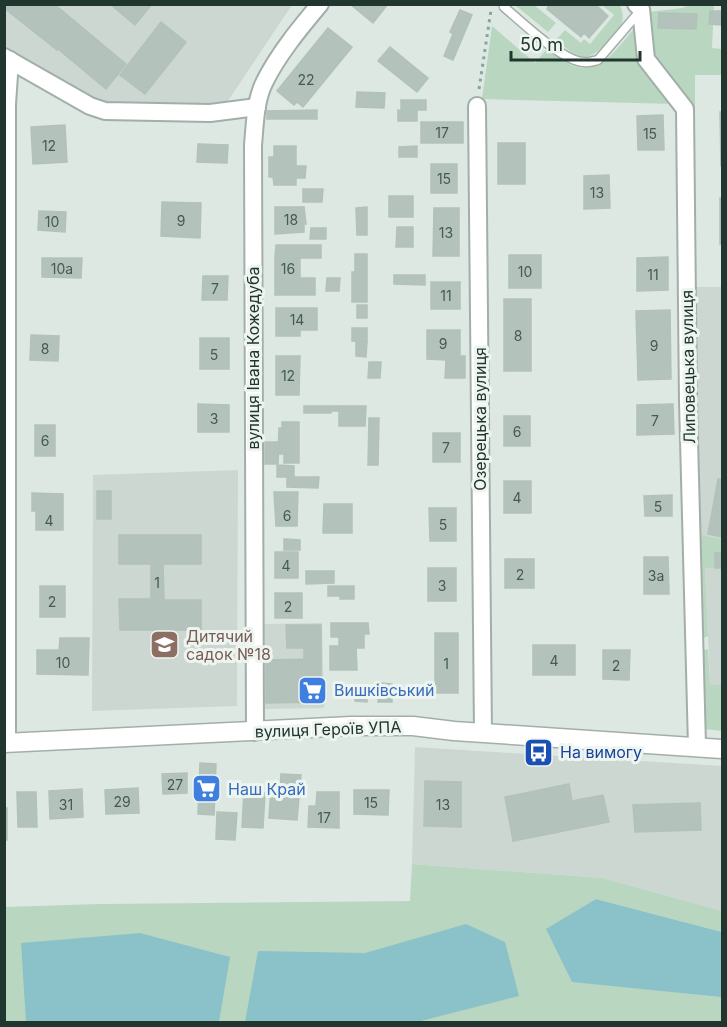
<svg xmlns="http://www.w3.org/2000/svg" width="727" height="1027" font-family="Inter,sans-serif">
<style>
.built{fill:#cdd7d2}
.green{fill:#b9d7c0}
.water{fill:#8bc1c8}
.building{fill:#b4c2bc;stroke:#b2c1ba;stroke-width:1.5}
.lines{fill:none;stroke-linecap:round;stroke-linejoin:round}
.service-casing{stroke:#a2afa9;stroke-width:11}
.minor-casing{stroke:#a2afa9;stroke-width:20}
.tertiary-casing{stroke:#a2afa9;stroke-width:21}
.path{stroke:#82a89b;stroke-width:3;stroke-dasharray:3 4.5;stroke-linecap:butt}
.service{stroke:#fff;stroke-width:8}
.minor{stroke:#fff;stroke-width:16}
.tertiary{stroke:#fff;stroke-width:18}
.labels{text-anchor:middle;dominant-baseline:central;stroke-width:6;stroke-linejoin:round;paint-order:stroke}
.number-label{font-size:14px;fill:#465952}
.street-label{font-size:16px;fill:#21362f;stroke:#eef5f1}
.education-label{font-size:16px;fill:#785e54;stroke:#eef5f1;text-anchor:start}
.shop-label{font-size:16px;fill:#366cbe;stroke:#eef5f1;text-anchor:start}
.transit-label{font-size:16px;fill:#164399;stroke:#eef5f1;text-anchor:start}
</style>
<rect width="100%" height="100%" fill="#dee8e3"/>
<g class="built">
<path d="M 4,5 L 292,5 L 228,101 L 217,107 L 107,106 L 91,101 L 5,46 Z"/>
<path d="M 696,287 L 722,287 L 722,539 L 697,534 Z"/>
<path d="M 238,470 L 237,706 L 92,711 L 93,475 Z"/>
<path d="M 705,568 L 722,568 L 722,685 L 710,684 Z"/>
<path d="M 322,623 L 324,708 L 265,709 L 264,624 Z"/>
<path d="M 415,747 L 722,766 L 722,911 L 603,878 L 412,864 Z"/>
</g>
<g class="green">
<path d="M 515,5 L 534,5 L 556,23 L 548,32 Z"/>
<path d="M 602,5 L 620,5 C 622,11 624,16 622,23 C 619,31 597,55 589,56 C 576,59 565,47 556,40 L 565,30 L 581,43 L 584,39 L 590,44 L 614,15 Z"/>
<path d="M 690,5 L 712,5 L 714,6 L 712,48 L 722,49 L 722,75 L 695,75 L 695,111 L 651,56 L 649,12 L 682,8 Z"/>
<path d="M 638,24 L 675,104 L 482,99 L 492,26 L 535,63 L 547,49 C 554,53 560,59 567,63 C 599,81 619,45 638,24 Z"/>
<path d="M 697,534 L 722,539 L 722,568 L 705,568 L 708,636 L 702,639 Z"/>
<path d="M 708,649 L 710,684 L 722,685 L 722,731 L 705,729 L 702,651 Z"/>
<path d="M 412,864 L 603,878 L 722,911 L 722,932 L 596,899 L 572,981 L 720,997 L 722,998 L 722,1022 L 5,1022 L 4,907 L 100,904 L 410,901 Z"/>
</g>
<g class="water">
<path d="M 596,899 L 722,932 L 722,998 L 720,997 L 572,982 L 546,929 Z"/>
<path d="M 466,924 L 505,942 L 519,996 L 417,1022 L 245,1022 L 258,951 L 365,953 Z"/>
<path d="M 140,933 L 230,957 L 219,1022 L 26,1022 L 21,943 Z"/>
</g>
<g class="building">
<path d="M 4,4 L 54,4 L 78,24 L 57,50 L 4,8 Z"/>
<path d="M 110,4 L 152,4 L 135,25 Z"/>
<path d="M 350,4 L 388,4 L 373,23 Z"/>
<path d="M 595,4 L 608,16 L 589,38 L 584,33 L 581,37 L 547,9 L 549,4 Z"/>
<path d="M 460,10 L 472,15 L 453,60 L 444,56 L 453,34 L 450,32 Z"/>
<path d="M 710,11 L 722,11 L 721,25 L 709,24 Z"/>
<path d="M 659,13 L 697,14 L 696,29 L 658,28 Z"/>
<path d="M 161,22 L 186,42 L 145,94 L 120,75 Z"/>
<path d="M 78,24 L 126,64 L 106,89 L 58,49 Z"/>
<path d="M 328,28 L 352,47 L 303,107 L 297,102 L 294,105 L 277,91 Z"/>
<path d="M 390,47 L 428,78 L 417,92 L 378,61 Z"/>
<path d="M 357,92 L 385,93 L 384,108 L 356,107 Z"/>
<path d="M 401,100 L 426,100 L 426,110 L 417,110 L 417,121 L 398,121 L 398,110 L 401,111 Z"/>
<path d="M 317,110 L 317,119 L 267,119 L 267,111 Z"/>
<path d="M 720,112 L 722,112 L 722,166 L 721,166 Z"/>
<path d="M 663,115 L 664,150 L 638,150 L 637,116 Z"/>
<rect x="421" y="122" width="42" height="21"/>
<path d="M 65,125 L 67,162 L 33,164 L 31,127 Z"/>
<rect x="498" y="143" width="27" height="41"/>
<path d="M 198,144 L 228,145 L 227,163 L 197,162 Z"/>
<path d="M 274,146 L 296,146 L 296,166 L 306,166 L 305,178 L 296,178 L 296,185 L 274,185 L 273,177 L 269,177 L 269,157 L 274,157 Z"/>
<path d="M 417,146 L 417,157 L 399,157 L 399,147 Z"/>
<rect x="431" y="164" width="26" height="29"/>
<path d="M 609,175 L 610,208 L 584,209 L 584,176 Z"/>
<path d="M 303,189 L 323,189 L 322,202 L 303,202 Z"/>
<rect x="389" y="196" width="24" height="21"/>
<rect x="720" y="198" width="2" height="46"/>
<path d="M 162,202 L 201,203 L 200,238 L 161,236 Z"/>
<path d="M 275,207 L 304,207 L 306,224 L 304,224 L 304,232 L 275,234 Z"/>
<path d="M 367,207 L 367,235 L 357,235 L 356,208 Z"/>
<path d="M 434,208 L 459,208 L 459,256 L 433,256 Z"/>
<path d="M 39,211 L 66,212 L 65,232 L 38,230 Z"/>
<path d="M 397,227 L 413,227 L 413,247 L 396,247 Z"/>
<path d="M 311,228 L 326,228 L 326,239 L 310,239 Z"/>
<path d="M 276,245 L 321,245 L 321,258 L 275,258 Z"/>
<path d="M 355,254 L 367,254 L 367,302 L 352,302 L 352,272 L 355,272 Z"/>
<rect x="509" y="255" width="32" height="33"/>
<path d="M 668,257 L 668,290 L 637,291 L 637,258 Z"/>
<path d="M 42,258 L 82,258 L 81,278 L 42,277 Z"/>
<path d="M 275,258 L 300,258 L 300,278 L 315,278 L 315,295 L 275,295 Z"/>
<path d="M 394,275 L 425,275 L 425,285 L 394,284 Z"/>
<path d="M 203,276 L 228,276 L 227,300 L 202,300 Z"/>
<path d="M 327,278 L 340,278 L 339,291 L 326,291 Z"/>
<rect x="431" y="282" width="29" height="27"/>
<rect x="504" y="299" width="27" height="72"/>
<rect x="357" y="305" width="10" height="13"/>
<path d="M 276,308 L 317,308 L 317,330 L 300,330 L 300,336 L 276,336 Z"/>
<path d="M 670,310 L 671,379 L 638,380 L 636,311 Z"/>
<path d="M 352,328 L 367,328 L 367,342 L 352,341 Z"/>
<path d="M 427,330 L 460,330 L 460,356 L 465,356 L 465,378 L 445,378 L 446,360 L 427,359 Z"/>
<path d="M 31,335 L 59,336 L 58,361 L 30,360 Z"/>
<rect x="200" y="338" width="29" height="31"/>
<path d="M 356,341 L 367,342 L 366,357 L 356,356 Z"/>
<path d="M 276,356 L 300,356 L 299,395 L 276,395 Z"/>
<path d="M 369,362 L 381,362 L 380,378 L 368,378 Z"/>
<path d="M 198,404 L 229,405 L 229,432 L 198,432 Z"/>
<path d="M 673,404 L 674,434 L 637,435 L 637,405 Z"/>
<path d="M 304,406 L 339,406 L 338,411 L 331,411 L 331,413 L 304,413 Z"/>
<path d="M 339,406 L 366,406 L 365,426 L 339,426 Z"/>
<rect x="504" y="416" width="26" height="30"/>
<path d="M 369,418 L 379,418 L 378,465 L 368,465 Z"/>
<path d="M 282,422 L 299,422 L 299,463 L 284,463 L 284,454 L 278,454 L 279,428 L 282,428 Z"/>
<rect x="35" y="425" width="20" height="31"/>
<rect x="433" y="433" width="27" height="29"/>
<path d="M 265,442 L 279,442 L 278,464 L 265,464 Z"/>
<path d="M 277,465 L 294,466 L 294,477 L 277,477 Z"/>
<path d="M 287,477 L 319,477 L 318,488 L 287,487 Z"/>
<path d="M 718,479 L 722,480 L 722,537 L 708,534 Z"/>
<rect x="504" y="481" width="27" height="32"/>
<rect x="97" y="491" width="14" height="28"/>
<path d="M 274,492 L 298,492 L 297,526 L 276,526 Z"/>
<path d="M 32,493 L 63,494 L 63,530 L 36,530 L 36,511 L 32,511 Z"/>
<path d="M 672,495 L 672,516 L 645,516 L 644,496 Z"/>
<path d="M 324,504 L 352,504 L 352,533 L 323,533 Z"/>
<path d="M 429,508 L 456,508 L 456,541 L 430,541 Z"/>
<path d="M 119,535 L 201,535 L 201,564 L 163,564 L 164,600 L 201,600 L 201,630 L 120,630 L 119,599 L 151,599 L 151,564 L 119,564 Z"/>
<path d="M 284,539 L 300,540 L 300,550 L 284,550 Z"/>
<rect x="275" y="552" width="23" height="26"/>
<rect x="715" y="553" width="7" height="15"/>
<path d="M 644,557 L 668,557 L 669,594 L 644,594 Z"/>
<rect x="505" y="559" width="29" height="29"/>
<rect x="428" y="568" width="28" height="33"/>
<path d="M 306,571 L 334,571 L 334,583 L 306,584 Z"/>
<rect x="40" y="586" width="25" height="31"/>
<path d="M 328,586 L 354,586 L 354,599 L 340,599 L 340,596 L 328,596 Z"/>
<rect x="275" y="593" width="27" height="25"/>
<path d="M 331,623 L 368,623 L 369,634 L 364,634 L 364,648 L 356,648 L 357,670 L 330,670 L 330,646 L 339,646 L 339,637 L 331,637 Z"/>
<path d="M 286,625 L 321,625 L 321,659 L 304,659 L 304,648 L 287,648 Z"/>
<rect x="435" y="633" width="23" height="60"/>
<path d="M 60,638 L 89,638 L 88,675 L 37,674 L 37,650 L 59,650 Z"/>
<rect x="533" y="645" width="42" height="30"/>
<path d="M 603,650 L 630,650 L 629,680 L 603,679 Z"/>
<path d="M 321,659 L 321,702 L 266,703 L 266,660 Z"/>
<path d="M 379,683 L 392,684 L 392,702 L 378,702 Z"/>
<path d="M 356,686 L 367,687 L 367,702 L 355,701 Z"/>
<path d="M 200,763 L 216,764 L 214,815 L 198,814 Z"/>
<path d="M 187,773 L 187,793 L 163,794 L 162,774 Z"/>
<path d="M 281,774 L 301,775 L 297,820 L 269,818 L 271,788 L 280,789 Z"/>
<path d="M 425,781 L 461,782 L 461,827 L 424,826 Z"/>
<path d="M 569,784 L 572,801 L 603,795 L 609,822 L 513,841 L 505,797 Z"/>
<path d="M 138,788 L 139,813 L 106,814 L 105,790 Z"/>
<path d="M 82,789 L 83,817 L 50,819 L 49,791 Z"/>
<path d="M 354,790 L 389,790 L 388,815 L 354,814 Z"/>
<path d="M 17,792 L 36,792 L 37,827 L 18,827 Z"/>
<path d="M 244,792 L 265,793 L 263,828 L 242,827 Z"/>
<path d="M 317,792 L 339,792 L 339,828 L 308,827 L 309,806 L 316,806 Z"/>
<path d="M 700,803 L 701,830 L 635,832 L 633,805 Z"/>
<rect x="4" y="808" width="3" height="32"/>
<path d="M 217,812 L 237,813 L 235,840 L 216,839 Z"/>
</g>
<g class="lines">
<defs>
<path id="service" d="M 504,7 C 522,22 562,61 584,62 C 589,63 594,61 598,60 L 640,11"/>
<g id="minor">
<path d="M 636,4 L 641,9 L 646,59 L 685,109 L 688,401 L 697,746"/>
<path d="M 4,57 L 90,106 L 105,111 L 210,113 L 257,107"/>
<path d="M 477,106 L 483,733"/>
<path d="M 255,732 L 253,145 C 255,124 255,100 265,81 C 279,53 300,28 320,4"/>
<path d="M 7,743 L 7,104 L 10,60"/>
</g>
<path id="tertiary" d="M 4,743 L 351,726 L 413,726 L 454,731 L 722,749"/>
</defs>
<use href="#service" class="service-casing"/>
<use href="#minor" class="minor-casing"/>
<use href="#tertiary" class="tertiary-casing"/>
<path class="path" d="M 479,89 L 491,10"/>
<use href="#service" class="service"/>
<use href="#minor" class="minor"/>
<use href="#tertiary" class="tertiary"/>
</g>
<defs>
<symbol id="school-square" viewBox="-11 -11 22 22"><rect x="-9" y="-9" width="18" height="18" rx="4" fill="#8d6e63" stroke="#eef5f1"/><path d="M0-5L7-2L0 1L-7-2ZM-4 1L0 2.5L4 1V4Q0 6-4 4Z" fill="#fff"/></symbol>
<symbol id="supermarket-square" viewBox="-11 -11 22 22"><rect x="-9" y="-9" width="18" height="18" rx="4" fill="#3f7fe0" stroke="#eef5f1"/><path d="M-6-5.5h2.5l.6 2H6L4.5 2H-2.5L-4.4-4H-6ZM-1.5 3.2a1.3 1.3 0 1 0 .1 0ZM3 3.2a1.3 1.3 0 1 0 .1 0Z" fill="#fff"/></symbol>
<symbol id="bus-square" viewBox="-11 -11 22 22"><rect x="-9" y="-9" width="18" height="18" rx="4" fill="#1a4fb4" stroke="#eef5f1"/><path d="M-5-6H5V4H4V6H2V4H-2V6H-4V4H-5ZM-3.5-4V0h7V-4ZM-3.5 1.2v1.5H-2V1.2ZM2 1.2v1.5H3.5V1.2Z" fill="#fff"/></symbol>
</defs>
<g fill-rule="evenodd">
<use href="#school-square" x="148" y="628" width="33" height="33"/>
<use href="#supermarket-square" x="296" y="674" width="33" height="33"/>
<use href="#bus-square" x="522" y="736" width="33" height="33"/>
<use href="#supermarket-square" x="190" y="772" width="33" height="33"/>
</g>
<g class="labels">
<g class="number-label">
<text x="306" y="79">22</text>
<text x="442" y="132">17</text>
<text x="650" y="133">15</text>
<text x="49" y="145">12</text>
<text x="444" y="178">15</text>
<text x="597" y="192">13</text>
<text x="291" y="219">18</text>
<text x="181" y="220">9</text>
<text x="52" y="221">10</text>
<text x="446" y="232">13</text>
<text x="62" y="268">10а</text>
<text x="288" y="268">16</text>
<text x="525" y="271">10</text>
<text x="653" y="274">11</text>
<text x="215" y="288">7</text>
<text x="446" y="295">11</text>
<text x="297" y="319">14</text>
<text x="518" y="335">8</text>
<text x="443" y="343">9</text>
<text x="654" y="345">9</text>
<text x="45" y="348">8</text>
<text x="214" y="354">5</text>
<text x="288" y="375">12</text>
<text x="214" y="418">3</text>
<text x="655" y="420">7</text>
<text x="517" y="431">6</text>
<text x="45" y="440">6</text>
<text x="446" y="447">7</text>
<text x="517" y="497">4</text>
<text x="658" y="506">5</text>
<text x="287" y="515">6</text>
<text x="49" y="520">4</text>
<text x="443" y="524">5</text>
<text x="286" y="565">4</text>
<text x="520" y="574">2</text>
<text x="656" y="575">3а</text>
<text x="157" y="582">1</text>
<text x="442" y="585">3</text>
<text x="52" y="601">2</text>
<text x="288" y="606">2</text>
<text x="554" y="660">4</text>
<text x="63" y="662">10</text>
<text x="446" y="663">1</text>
<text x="616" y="665">2</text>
<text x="175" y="784">27</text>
<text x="122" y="801">29</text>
<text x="371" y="802">15</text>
<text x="66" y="804">31</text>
<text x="443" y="804">13</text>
<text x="324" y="817">17</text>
</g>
<g class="street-label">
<text transform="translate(253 358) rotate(-90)">вулиця Івана Кожедуба</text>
<text transform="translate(688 367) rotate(-91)">Липовецька вулиця</text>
<text transform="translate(480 419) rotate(-90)">Озерецька вулиця</text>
<text transform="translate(328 729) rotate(-2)">вулиця Героїв УПА</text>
</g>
<g class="education-label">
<text x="186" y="636">Дитячий<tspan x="186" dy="18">садок №18</tspan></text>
</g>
<g class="shop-label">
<text x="334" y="690">Вишківський</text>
<text x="228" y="789">Наш Край</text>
</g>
<g class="transit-label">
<text x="560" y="752">На вимогу</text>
</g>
</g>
<rect width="727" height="1027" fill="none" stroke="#21362f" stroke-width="12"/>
<path d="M511 51v9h129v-9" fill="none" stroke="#21362f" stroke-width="3"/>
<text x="520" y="51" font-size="18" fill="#21362f" stroke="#eef5f1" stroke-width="4.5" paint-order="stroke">50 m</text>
</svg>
